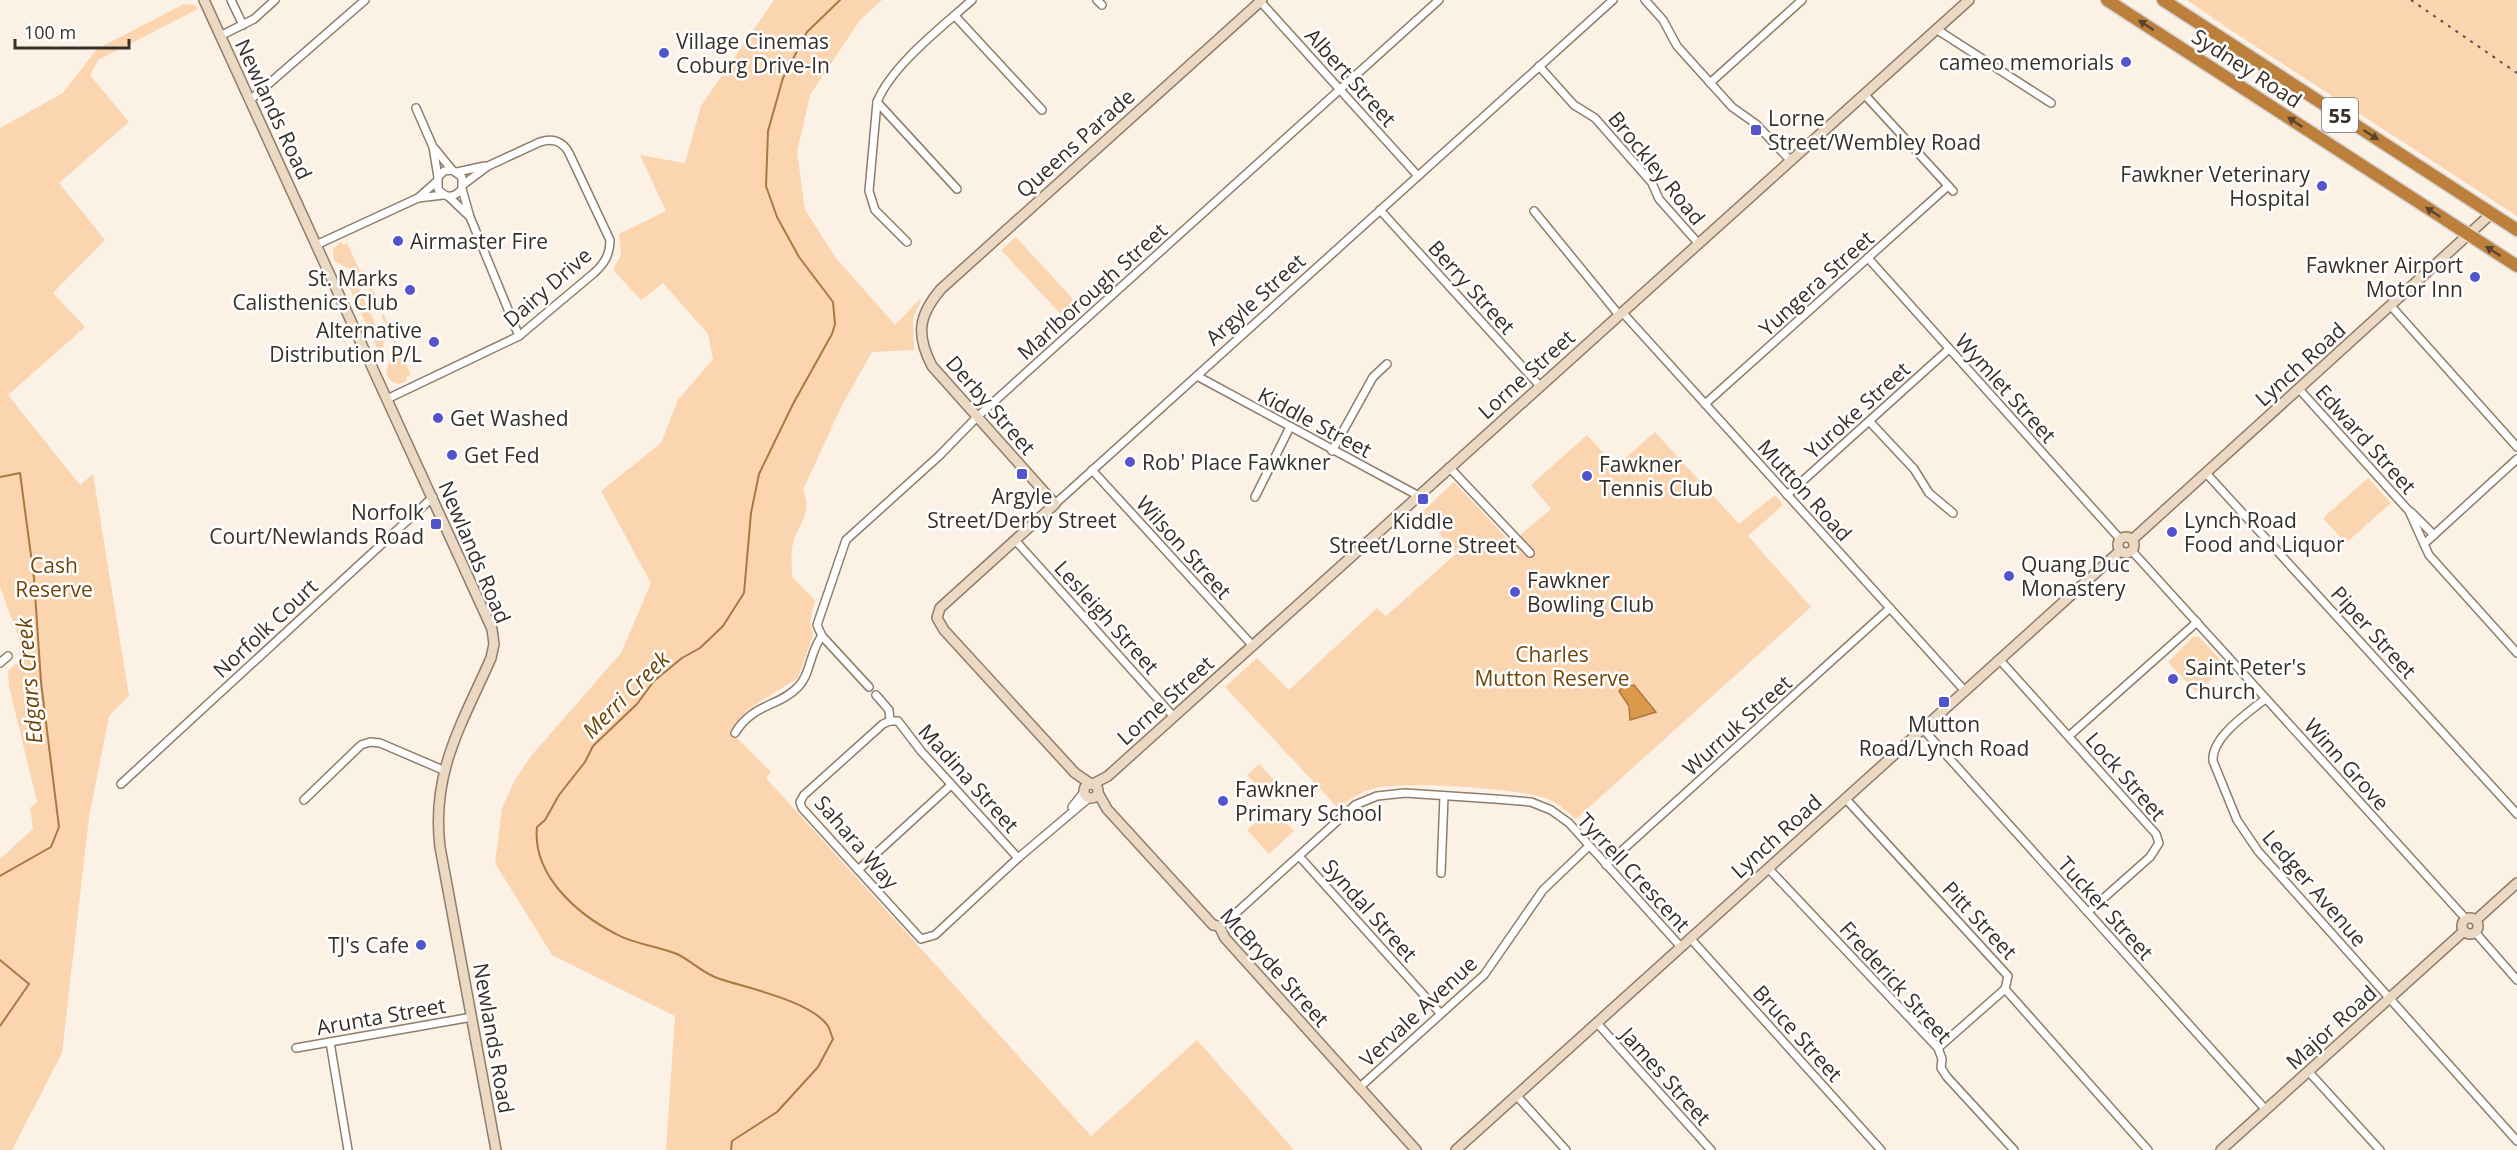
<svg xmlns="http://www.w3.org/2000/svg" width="2517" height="1150" font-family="'Open Sans',sans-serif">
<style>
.green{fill:#fad5b0}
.water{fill:#dc984b;stroke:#aa7941;stroke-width:1.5}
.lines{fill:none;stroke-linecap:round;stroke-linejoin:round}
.stream{stroke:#aa7941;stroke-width:2}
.street-casing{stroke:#8e7d6b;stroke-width:10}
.secondary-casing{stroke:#8e7d6b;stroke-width:12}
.highway-casing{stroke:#d3d1d0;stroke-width:15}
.street{stroke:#fff;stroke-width:7}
.secondary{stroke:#ebd9c4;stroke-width:9}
.highway{stroke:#bc803c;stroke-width:12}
.rail{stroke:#5a524b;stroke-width:2;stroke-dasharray:3 6;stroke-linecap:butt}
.oneway{fill:#58442e}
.poi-dot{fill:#5154ca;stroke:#fff;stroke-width:2}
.labels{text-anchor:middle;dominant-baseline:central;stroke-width:5;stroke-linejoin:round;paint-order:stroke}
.shield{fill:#fff;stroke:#736e69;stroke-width:1.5}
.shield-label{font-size:20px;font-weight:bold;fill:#373029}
.poi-label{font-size:21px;fill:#373029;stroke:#fff;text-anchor:start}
.street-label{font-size:21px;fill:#373029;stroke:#fff}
.park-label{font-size:21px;fill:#724608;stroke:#fff}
.water-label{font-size:22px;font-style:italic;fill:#704405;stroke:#fff}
</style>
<rect width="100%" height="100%" fill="#fcf1e5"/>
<g class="green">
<path d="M 774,0 L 882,0 L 860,20 L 810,95 L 797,152 L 805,210 L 836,258 L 895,325 L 920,299 L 921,301 L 913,318 L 914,350 L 872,352 L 842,405 L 803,490 C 814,515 796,525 792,548 C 791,557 792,568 792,577 L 815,600 L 810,621 L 813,635 L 798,678 L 747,710 L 730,731 L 771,772 L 766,778 L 1091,1136 L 1197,1040 L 1294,1150 L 666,1150 L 675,1016 L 552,955 L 495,863 L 502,808 L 515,780 L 531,756 L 621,653 L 651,583 L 601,491 L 661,443 L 678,400 L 713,359 L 708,334 L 663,283 L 641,300 L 613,270 L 621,255 L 619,234 L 666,211 L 640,155 L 685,163 L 701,106 Z"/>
<path d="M 2187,0 L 2517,0 L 2517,216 L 2232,31 Z"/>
<path d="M 184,4 L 195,5 L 198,9 L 98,60 L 90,75 L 129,122 L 59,183 L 105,240 L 53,293 L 85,327 L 8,395 L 80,485 L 93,474 L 129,696 L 109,716 L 89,817 L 62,1053 L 12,1150 L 0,1150 L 0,859 L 33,829 L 30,808 L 37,802 L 9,686 L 8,671 L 20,660 L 19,638 L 0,587 L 0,128 L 63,93 L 97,49 Z"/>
<path d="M 1016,237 L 1082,309 L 1068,322 L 1001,250 Z"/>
<path d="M 341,242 L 343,245 L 347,243 L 360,271 L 364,271 L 379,303 L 375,302 L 362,275 L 334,261 L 333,249 Z"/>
<path d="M 345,278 L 356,282 L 384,343 L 380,355 Z"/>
<path d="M 383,313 L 411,375 L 406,377 L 407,381 L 399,384 L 392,382 L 386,374 L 394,343 L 382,317 Z"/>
<path d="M 1655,432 L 1739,524 L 1775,495 L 1783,505 L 1748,536 L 1811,607 L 1576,819 C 1566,811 1557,802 1545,798 C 1518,788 1403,781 1375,788 C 1361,791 1349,800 1338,808 L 1225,687 L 1257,658 L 1289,690 L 1377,608 L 1386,616 L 1457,553 L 1421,513 L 1454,482 L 1511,543 L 1551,509 L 1531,485 L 1587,435 L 1616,466 Z"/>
<path d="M 2368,478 L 2391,503 L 2346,543 L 2323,518 Z"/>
<path d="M 2194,636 L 2199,637 L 2226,666 L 2197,693 L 2168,662 Z"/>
<path d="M 1259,764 L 1283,790 L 1271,801 L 1247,775 Z"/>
<path d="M 1273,808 L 1294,831 L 1269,854 L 1247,830 Z"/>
</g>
<path class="water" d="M 1634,685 L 1656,712 L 1630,720 L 1629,706 L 1619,691 L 1623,687 Z"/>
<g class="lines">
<g class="stream">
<path d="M 0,477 L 20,473 L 34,578 L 41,682 L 59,827 L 51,847 L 0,876"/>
<path d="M 0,960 L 29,984 L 0,1026"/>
<path d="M 731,1150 L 732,1141 L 777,1112 L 818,1067 L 833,1039 C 831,1035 830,1029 828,1026 C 811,1001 747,988 720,979 C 703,974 692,961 677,954 C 658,946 633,944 616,934 C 577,914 532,875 537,827 L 545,820 L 559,795 L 585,762 L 593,746 L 637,704 L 654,681 L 682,658 L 700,648 L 723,626 L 744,593 L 751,513 L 759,474 L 793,404 L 832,334 L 835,324 L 833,302 L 799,257 L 777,217 L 766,186 L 768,131 L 783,78 L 807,32 L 840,0"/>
</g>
<defs>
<g id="street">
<path d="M 231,0 L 243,25"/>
<path d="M 1097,0 L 1102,5"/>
<path d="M 1259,0 L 1418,176"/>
<path d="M 1645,0 L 1663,20 L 1677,46 L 1732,107 L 1756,124 L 1790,160"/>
<path d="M 955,16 L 1042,110"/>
<path d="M 1936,29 L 2051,103"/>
<path d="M 220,36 L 254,19 L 275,0"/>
<path d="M 1539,66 L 1574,105 L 1595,118 L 1652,183 L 1659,199 L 1698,243"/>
<path d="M 1710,83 L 1802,0"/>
<path d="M 1864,94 L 1953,191"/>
<path d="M 250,100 L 365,0"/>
<path d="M 877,102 L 957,189"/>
<path d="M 416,108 L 433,147 L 438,177"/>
<path d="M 435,149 L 452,170"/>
<path d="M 457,172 L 485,166"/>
<path d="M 462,189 C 454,198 446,199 438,189 L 438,177 L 444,171 L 452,170 L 462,177 L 462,189 L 470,217 L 519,336"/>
<path d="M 449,197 L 468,215"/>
<path d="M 418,198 L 436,182"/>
<path d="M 1380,210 L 1539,385"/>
<path d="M 1534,211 L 1619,315"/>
<path d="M 907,242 L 875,210 L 869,191 L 877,102 C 892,65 942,27 972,0"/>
<path d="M 316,245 L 418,198 L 443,195"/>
<path d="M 1868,258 L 2120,539"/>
<path d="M 2391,306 L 2517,447"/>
<path d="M 1622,312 L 1964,690"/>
<path d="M 1197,376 L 1417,495"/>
<path d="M 2299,389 L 2409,511 L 2429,555 L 2517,653"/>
<path d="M 387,399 L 519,336 L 594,273 C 604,264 610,255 610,240 L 569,153 C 563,141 552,138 540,142 L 488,166 L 464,184"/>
<path d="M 1705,404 L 1948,186"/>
<path d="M 1870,422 L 1914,469 L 1929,493 L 1953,513"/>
<path d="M 1332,451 L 1373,377 L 1387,364"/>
<path d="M 1449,467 L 1530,553"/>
<path d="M 1092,470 L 1252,645"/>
<path d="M 2206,473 L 2517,814"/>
<path d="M 1787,495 L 1949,349"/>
<path d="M 1255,497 L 1290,427"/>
<path d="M 1055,504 L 1613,0"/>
<path d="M 2411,512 L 2434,535"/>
<path d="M 1015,540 L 1174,717"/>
<path d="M 2424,544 L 2517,459"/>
<path d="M 2132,551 L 2466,919"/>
<path d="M 1999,659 L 2156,834 L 2159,843 L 2150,857 L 2088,912"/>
<path d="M 0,663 L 8,656"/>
<path d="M 869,687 L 822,636 L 817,625 L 846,540 L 939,456 L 977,417 L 1439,0"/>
<path d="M 876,695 L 889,710 L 890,721"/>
<path d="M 2265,699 C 2248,713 2211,737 2213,761 L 2237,820 L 2258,851 L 2517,1141"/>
<path d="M 890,721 L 883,724 L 804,795 L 800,802 L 802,808 L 921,939 L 935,935 L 1018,858 L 1089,798"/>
<path d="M 890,721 L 898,721 L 921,751 L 1018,858"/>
<path d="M 1922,728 L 2266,1110"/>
<path d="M 735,733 C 753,703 779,707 798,687 C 811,674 810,650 822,636"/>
<path d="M 2069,736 L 2197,622"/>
<path d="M 121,784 L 433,497"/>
<path d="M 1845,798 L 2008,976 L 2005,989 L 2148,1150"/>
<path d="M 304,800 L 361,745 L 370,742 L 380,743 L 443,770"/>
<path d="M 1072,807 L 1084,792"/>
<path d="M 1299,856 L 1440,1013"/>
<path d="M 1606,865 L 1890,608"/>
<path d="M 1768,868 L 1938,1048 L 1942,1059 L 1941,1068 L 1947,1077 L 2014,1150"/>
<path d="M 858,870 L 951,785"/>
<path d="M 1441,873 L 1444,796"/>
<path d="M 1219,926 L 1226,922 L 1355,805 L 1377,796 L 1405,793 L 1495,799 L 1531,802 L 1551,810 L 1569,823 L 1681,947"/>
<path d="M 2475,932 L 2517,980"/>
<path d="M 1690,938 L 1881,1150"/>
<path d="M 1597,1023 L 1711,1150"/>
<path d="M 330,1042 L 348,1150"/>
<path d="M 296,1048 L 472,1017"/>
<path d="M 1938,1048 L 2005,989"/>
<path d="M 2308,1071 L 2380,1150"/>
<path d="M 1360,1087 L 1484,975 L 1543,890 L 1588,847"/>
<path d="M 1516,1095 L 1566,1150"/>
</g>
<g id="secondary">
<path d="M 204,0 L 492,629 L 494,644 L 491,658 C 462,724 431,772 440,847 L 496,1150"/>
<circle cx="2126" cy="545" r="8"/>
<path d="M 2133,539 L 2491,214"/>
<circle cx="1091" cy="791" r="7"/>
<path d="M 1091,784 L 1075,773 L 944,630 L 937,618 L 940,608 L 1055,504 L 932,366 C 916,335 918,316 941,289 L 1262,0"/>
<path d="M 1093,784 L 1108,776 L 1969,0"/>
<path d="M 1098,793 L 1107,809 L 1213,925 L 1219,926 L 1225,938 L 1416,1150"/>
<circle cx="2470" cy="926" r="8"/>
<path d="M 2476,920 L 2517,883"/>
<path d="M 1456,1150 L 2120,551"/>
<path d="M 2221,1150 L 2464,931"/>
</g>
<g id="highway">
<path d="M 2107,0 L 2517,266"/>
<path d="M 2163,0 L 2517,230"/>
</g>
</defs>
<use href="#street" class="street-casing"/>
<use href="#secondary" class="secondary-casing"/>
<use href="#highway" class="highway-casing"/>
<use href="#street" class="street"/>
<use href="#secondary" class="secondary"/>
<use href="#highway" class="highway"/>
<path class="rail" d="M 2411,0 L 2517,73"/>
</g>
<defs><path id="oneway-solid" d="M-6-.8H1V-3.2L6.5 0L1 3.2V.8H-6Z" transform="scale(1.5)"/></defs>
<g class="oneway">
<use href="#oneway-solid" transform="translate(2146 25) rotate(-147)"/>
<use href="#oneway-solid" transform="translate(2295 122) rotate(-146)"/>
<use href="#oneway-solid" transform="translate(2371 135) rotate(33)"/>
<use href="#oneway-solid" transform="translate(2433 212) rotate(-147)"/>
<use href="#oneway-solid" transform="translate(2493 251) rotate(-147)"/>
</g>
<g class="poi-dot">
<circle cx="664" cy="53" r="6"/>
<circle cx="2126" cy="62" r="6"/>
<rect x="1750" y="124" width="12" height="12" rx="3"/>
<circle cx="2322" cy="186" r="6"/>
<circle cx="398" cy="241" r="6"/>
<circle cx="2475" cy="277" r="6"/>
<circle cx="410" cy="290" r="6"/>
<circle cx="434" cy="342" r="6"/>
<circle cx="438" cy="418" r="6"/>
<circle cx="452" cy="455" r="6"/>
<circle cx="1130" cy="462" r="6"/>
<rect x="1016" y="468" width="12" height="12" rx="3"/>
<circle cx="1587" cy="476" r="6"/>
<rect x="1417" y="493" width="12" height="12" rx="3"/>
<rect x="430" y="518" width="12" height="12" rx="3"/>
<circle cx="2172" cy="532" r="6"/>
<circle cx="2009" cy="576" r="6"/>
<circle cx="1515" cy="592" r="6"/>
<circle cx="2173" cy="679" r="6"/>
<rect x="1938" y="696" width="12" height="12" rx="3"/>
<circle cx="1223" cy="801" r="6"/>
<circle cx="421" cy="945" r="6"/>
</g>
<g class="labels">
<rect class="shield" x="2322" y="98" width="36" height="34" rx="4.5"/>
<g class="shield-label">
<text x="2340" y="115">55</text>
</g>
<g class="poi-label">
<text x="676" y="41">Village Cinemas<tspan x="676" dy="24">Coburg Drive-In</tspan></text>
<text x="2114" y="62" text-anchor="end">cameo memorials</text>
<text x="1768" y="118">Lorne<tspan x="1768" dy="24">Street/Wembley Road</tspan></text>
<text x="2310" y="174" text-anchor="end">Fawkner Veterinary<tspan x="2310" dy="24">Hospital</tspan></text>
<text x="410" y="241">Airmaster Fire</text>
<text x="2463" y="265" text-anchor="end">Fawkner Airport<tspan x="2463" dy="24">Motor Inn</tspan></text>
<text x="398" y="278" text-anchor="end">St. Marks<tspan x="398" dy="24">Calisthenics Club</tspan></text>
<text x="422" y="330" text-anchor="end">Alternative<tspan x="422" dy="24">Distribution P/L</tspan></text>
<text x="450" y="418">Get Washed</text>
<text x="464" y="455">Get Fed</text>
<text x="1142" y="462">Rob' Place Fawkner</text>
<text x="1599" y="464">Fawkner<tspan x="1599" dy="24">Tennis Club</tspan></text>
<text x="1022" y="496" text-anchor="middle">Argyle<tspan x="1022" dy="24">Street/Derby Street</tspan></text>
<text x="424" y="512" text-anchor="end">Norfolk<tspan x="424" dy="24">Court/Newlands Road</tspan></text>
<text x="2184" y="520">Lynch Road<tspan x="2184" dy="24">Food and Liquor</tspan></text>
<text x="1423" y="521" text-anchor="middle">Kiddle<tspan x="1423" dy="24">Street/Lorne Street</tspan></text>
<text x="2021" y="564">Quang Duc<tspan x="2021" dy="24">Monastery</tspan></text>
<text x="1527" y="580">Fawkner<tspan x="1527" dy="24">Bowling Club</tspan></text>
<text x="2185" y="667">Saint Peter's<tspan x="2185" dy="24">Church</tspan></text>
<text x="1944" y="724" text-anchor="middle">Mutton<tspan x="1944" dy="24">Road/Lynch Road</tspan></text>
<text x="1235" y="789">Fawkner<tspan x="1235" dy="24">Primary School</tspan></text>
<text x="409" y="945" text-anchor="end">TJ's Cafe</text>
</g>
<g class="street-label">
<text transform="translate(2247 68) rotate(33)">Sydney Road</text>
<text transform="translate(1351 77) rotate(48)">Albert Street</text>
<text transform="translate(274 109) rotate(65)">Newlands Road</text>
<text transform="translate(1075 143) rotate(-42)">Queens Parade</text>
<text transform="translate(1657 168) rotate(51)">Brockley Road</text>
<text transform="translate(1816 283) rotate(-42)">Yungera Street</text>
<text transform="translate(547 287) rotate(-41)">Dairy Drive</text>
<text transform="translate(1472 287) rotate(48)">Berry Street</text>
<text transform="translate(1092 291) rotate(-42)">Marlborough Street</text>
<text transform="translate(1255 299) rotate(-42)">Argyle Street</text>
<text transform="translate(2300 364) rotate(-42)">Lynch Road</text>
<text transform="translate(1526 374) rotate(-42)">Lorne Street</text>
<text transform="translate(2006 388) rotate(48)">Wymlet Street</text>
<text transform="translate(991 405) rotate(49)">Derby Street</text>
<text transform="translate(1857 410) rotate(-42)">Yuroke Street</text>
<text transform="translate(1315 422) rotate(28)">Kiddle Street</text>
<text transform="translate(2366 439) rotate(48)">Edward Street</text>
<text transform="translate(1805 490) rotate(48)">Mutton Road</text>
<text transform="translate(1184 547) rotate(48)">Wilson Street</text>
<text transform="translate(475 552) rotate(67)">Newlands Road</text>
<text transform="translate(1107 617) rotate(48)">Lesleigh Street</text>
<text transform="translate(265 628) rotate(-43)">Norfolk Court</text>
<text transform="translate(2374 632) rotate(48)">Piper Street</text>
<text transform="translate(1165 700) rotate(-42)">Lorne Street</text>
<text transform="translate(1737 725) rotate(-42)">Wurruk Street</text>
<text transform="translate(2347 764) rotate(48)">Winn Grove</text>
<text transform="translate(2126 776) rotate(49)">Lock Street</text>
<text transform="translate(969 778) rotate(48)">Madina Street</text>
<text transform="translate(1776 836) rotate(-42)">Lynch Road</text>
<text transform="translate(857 842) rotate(49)">Sahara Way</text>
<text transform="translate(1634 872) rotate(47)">Tyrrell Crescent</text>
<text transform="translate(2315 888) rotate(49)">Ledger Avenue</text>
<text transform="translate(2106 908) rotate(48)">Tucker Street</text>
<text transform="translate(1370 910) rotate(48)">Syndal Street</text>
<text transform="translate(1980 920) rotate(47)">Pitt Street</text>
<text transform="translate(1275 967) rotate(48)">McBryde Street</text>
<text transform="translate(1896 982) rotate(48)">Frederick Street</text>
<text transform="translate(1418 1011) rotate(-43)">Vervale Avenue</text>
<text transform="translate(381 1016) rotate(-10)">Arunta Street</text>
<text transform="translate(2331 1027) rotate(-42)">Major Road</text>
<text transform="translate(1798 1033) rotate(48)">Bruce Street</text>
<text transform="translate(494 1038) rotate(80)">Newlands Road</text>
<text transform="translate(1666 1076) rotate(48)">James Street</text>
</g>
<g class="park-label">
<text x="54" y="565">Cash<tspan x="54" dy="24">Reserve</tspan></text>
<text x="1552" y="654">Charles<tspan x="1552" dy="24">Mutton Reserve</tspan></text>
</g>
<g class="water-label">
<text transform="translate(28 681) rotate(-95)">Edgars Creek</text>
<text transform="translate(625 694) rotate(-45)">Merri Creek</text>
</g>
</g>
<path d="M15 39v9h114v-9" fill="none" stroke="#373029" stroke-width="3"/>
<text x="24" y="39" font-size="18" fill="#373029" stroke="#ffffff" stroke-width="4.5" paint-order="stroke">100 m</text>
</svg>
